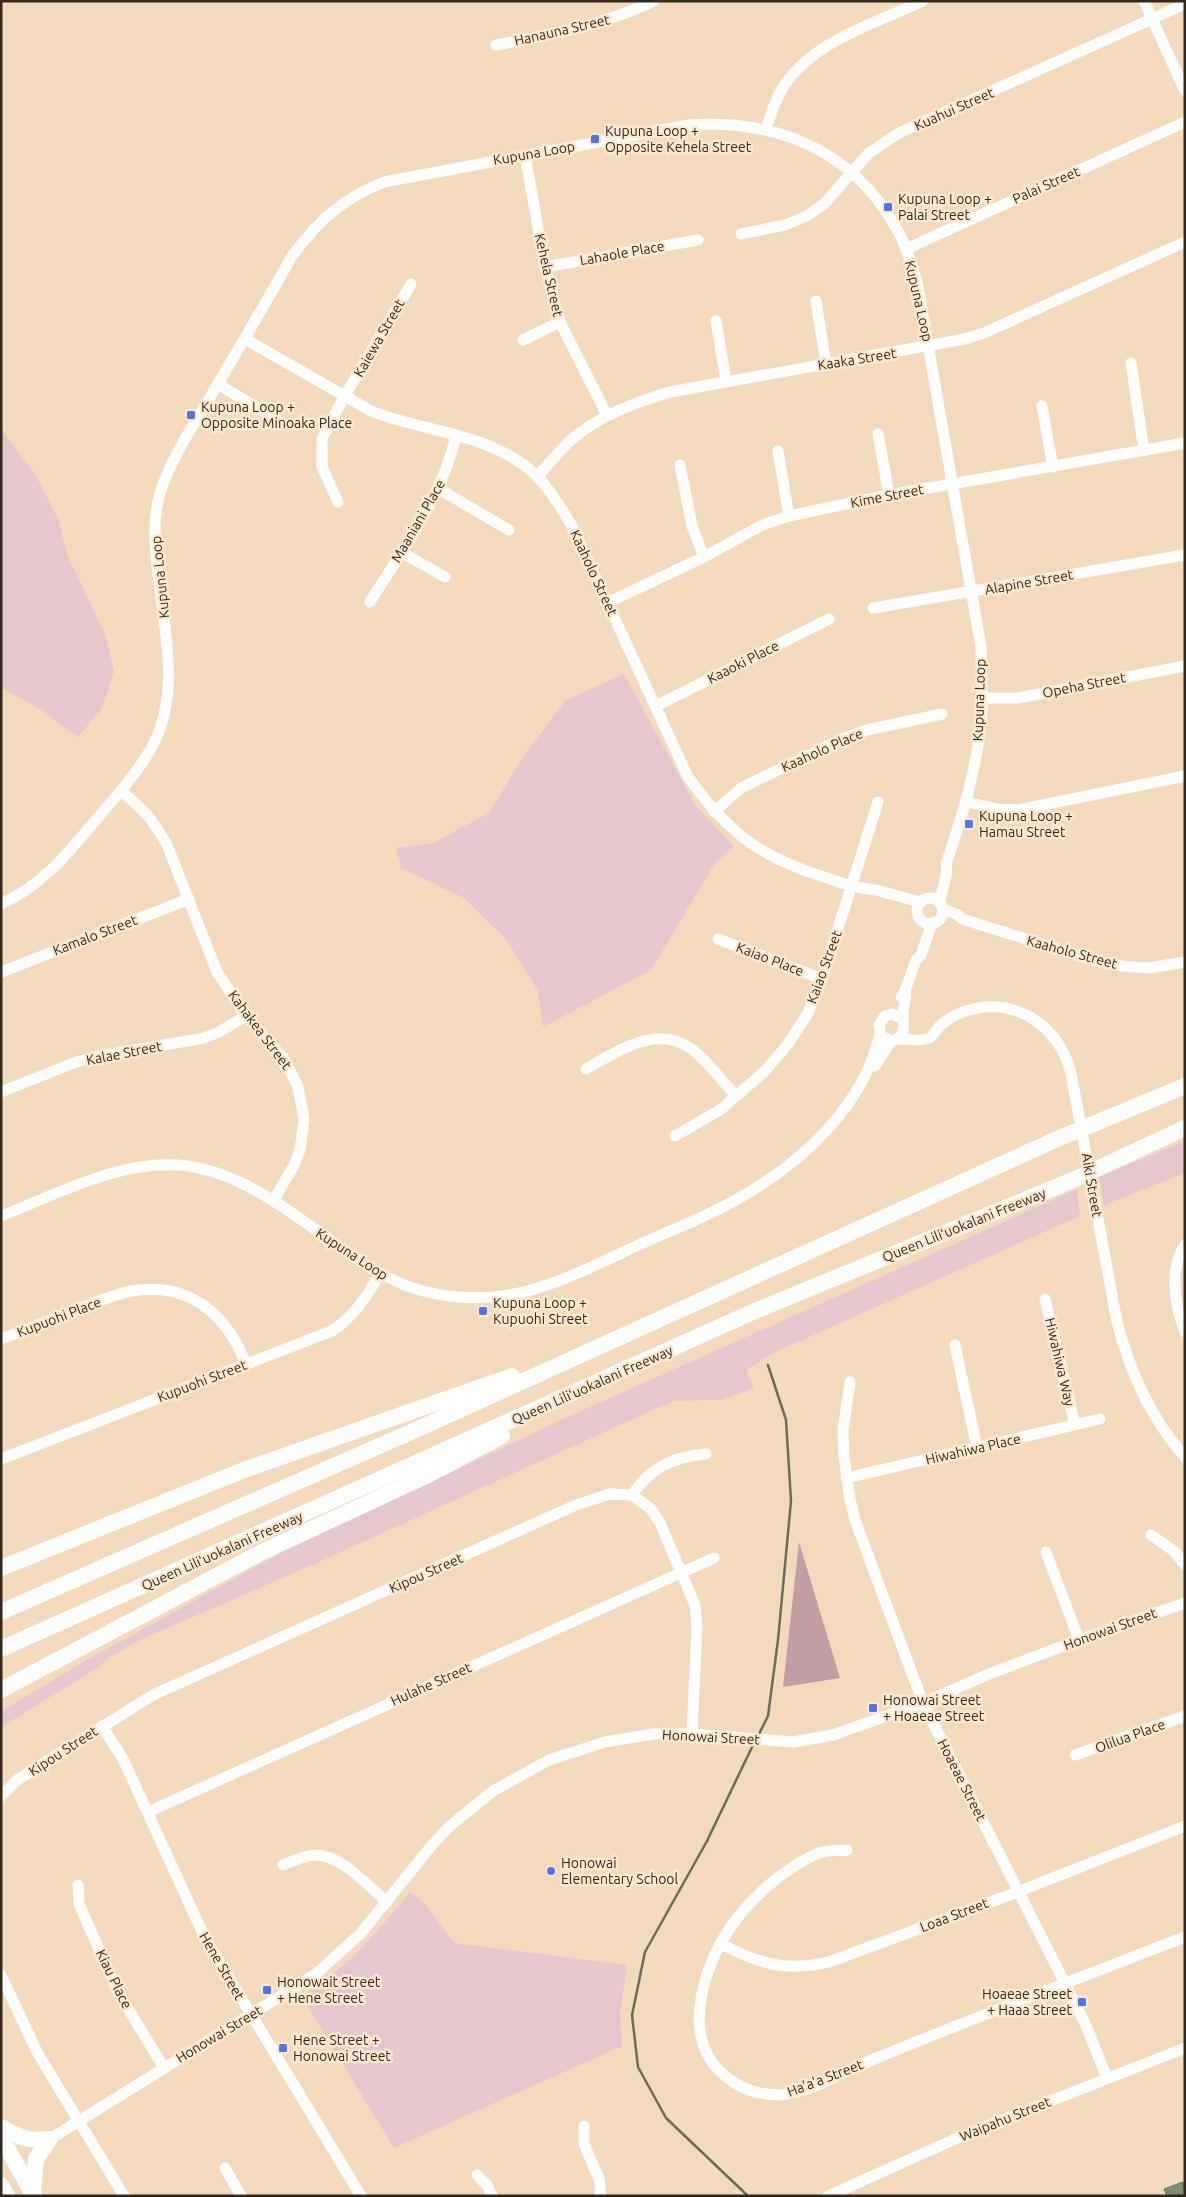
<svg xmlns="http://www.w3.org/2000/svg" width="1186" height="2197" font-family="Ubuntu,sans-serif">
<style>
.green{fill:#e3c7cc}
.forest{fill:#c39ca4}
.water{fill:#7b8f72;stroke:#657058}
.lines{fill:none;stroke-linecap:round;stroke-linejoin:round}
.stream{stroke:#657058;stroke-width:2.5}
.minor{stroke:#fff;stroke-width:11}
.highway{stroke:#fff;stroke-width:16}
.poi-dot{fill:#4f75e9;stroke:#fde8d0;stroke-width:2}
.labels{text-anchor:middle;dominant-baseline:central;stroke-width:5;stroke-linejoin:round;paint-order:stroke}
.street-label{font-size:14px;fill:#32281d;stroke:#fde8d0}
.poi-label{font-size:14px;fill:#32281d;stroke:#fde8d0;text-anchor:start}
</style>
<rect width="100%" height="100%" fill="#f4dabc"/>
<g class="green">
<path d="M 1,429 L 35,474 L 58,519 L 68,557 L 105,634 L 114,671 L 102,708 L 78,737 L 38,708 L 1,687 Z"/>
<path d="M 624,674 L 695,805 L 734,847 L 715,863 L 651,970 L 543,1027 L 538,991 L 506,939 L 464,898 L 401,868 L 396,848 L 433,843 L 489,813 L 525,754 L 565,701 Z"/>
<path d="M 1185,1141 L 1185,1173 L 1104,1205 L 1099,1177 Z"/>
<path d="M 1077,1189 L 1080,1216 L 771,1354 L 746,1370 L 754,1388 L 722,1400 L 673,1401 L 310,1566 L 142,1639 L 107,1659 L 96,1669 L 1,1727 L 1,1711 L 94,1656 L 279,1554 L 572,1415 Z"/>
<path d="M 410,1892 L 426,1905 L 454,1943 L 627,1965 L 620,2014 L 622,2046 L 394,2148 L 302,1997 C 345,1969 378,1932 410,1892 Z"/>
</g>
<path class="forest" d="M 799,1542 L 840,1678 L 783,1687 Z"/>
<path class="water" d="M 1183,2182 L 1185,2194 L 1167,2196 L 1164,2189 Z"/>
<g class="lines">
<g class="stream">
<path d="M 758,1736 L 768,1716 L 778,1640 L 791,1501 L 786,1420 L 768,1365"/>
<path d="M 748,2196 L 666,2118 L 638,2067 L 632,2015 L 645,1952 L 707,1841 L 754,1743"/>
</g>
<g class="minor">
<path d="M 1144,1 L 1185,91"/>
<path d="M 496,45 C 550,35 603,25 654,1"/>
<path d="M 766,129 C 771,114 775,99 784,86 C 813,41 876,23 923,1"/>
<path d="M 525,155 L 545,267 L 560,322 L 607,415"/>
<path d="M 741,234 L 785,225 L 807,216 L 824,204 L 869,153 L 899,133 L 1185,4"/>
<path d="M 906,249 L 1185,122"/>
<path d="M 545,267 L 698,240"/>
<path d="M 816,301 L 826,364"/>
<path d="M 716,321 L 726,381"/>
<path d="M 245,339 L 371,411 C 426,433 494,433 538,477 C 551,491 561,508 571,524 L 688,777 C 729,833 758,856 824,877 C 839,882 854,888 869,889 C 886,891 903,899 921,902"/>
<path d="M 523,340 L 560,322"/>
<path d="M 1131,363 L 1144,451"/>
<path d="M 218,384 L 277,420"/>
<path d="M 1042,406 L 1053,467"/>
<path d="M 878,434 L 889,495"/>
<path d="M 778,451 L 789,516"/>
<path d="M 680,465 L 692,526 L 704,557"/>
<path d="M 537,477 C 548,465 559,451 571,440 C 600,415 634,403 670,392 L 965,339 L 984,333 L 1185,242"/>
<path d="M 439,489 L 509,530"/>
<path d="M 338,502 L 322,467 L 322,439 L 344,397 L 411,284"/>
<path d="M 401,552 L 445,577"/>
<path d="M 370,602 C 403,549 442,497 456,436"/>
<path d="M 607,603 L 704,557 L 762,525 L 789,516 L 889,495 L 1185,443"/>
<path d="M 873,608 L 1185,555"/>
<path d="M 982,698 L 1018,698 L 1185,666"/>
<path d="M 656,706 L 829,619"/>
<path d="M 121,791 C 143,809 153,819 167,845 L 217,972 L 246,1016 L 284,1059 L 298,1087 L 304,1119 L 300,1150 L 294,1165 L 273,1201"/>
<path d="M 967,802 L 997,809 L 1018,810 L 1185,776"/>
<path d="M 714,812 L 741,788 L 842,739 L 867,730 L 942,714"/>
<circle cx="930" cy="911" r="13"/>
<path d="M 1,904 C 42,886 68,853 96,820 C 116,796 138,773 153,745 C 178,696 167,642 160,590 C 156,557 151,525 160,493 C 171,459 191,429 209,399 C 237,352 265,304 292,256 C 319,220 342,199 384,182 L 689,125 C 775,119 851,149 895,226 C 906,244 911,263 917,282 L 981,647 C 981,668 983,690 982,712 C 978,765 963,814 946,864 C 949,875 941,890 940,902"/>
<path d="M 943,909 L 958,915 L 962,919 L 1096,961 L 1122,966 L 1148,968 L 1185,962"/>
<path d="M 718,939 L 822,979"/>
<path d="M 1,972 L 189,899"/>
<path d="M 901,997 L 905,991 L 916,960 L 921,955 L 932,923"/>
<path d="M 903,1019 L 892,1014 L 885,1016 L 879,1025 L 881,1036 L 891,1041 C 909,1037 902,1024 903,1011 C 904,1004 907,998 905,991"/>
<path d="M 898,1039 C 908,1039 919,1042 929,1038 C 933,1036 935,1031 939,1027 C 944,1022 951,1017 958,1014 C 1008,992 1058,1022 1071,1073 L 1117,1322 C 1130,1372 1150,1418 1185,1457"/>
<path d="M 875,1066 L 891,1041"/>
<path d="M 586,1069 C 618,1051 658,1023 693,1050 C 709,1063 722,1081 736,1096"/>
<path d="M 1,1092 L 76,1062 L 95,1057 L 204,1038 L 219,1032 L 246,1016"/>
<path d="M 675,1136 L 720,1110 L 764,1072 L 788,1044 L 808,1013 L 822,979 L 878,802"/>
<path d="M 1,1216 C 60,1193 122,1158 188,1166 C 249,1175 300,1220 350,1254 C 372,1269 396,1284 423,1291 C 509,1313 567,1278 643,1243 C 677,1228 713,1214 746,1194 C 806,1159 865,1103 880,1033"/>
<path d="M 1185,1245 C 1168,1270 1175,1306 1185,1332"/>
<path d="M 1045,1299 L 1075,1425"/>
<path d="M 1,1339 C 25,1330 49,1321 73,1311 C 92,1304 111,1295 131,1291 C 188,1281 226,1313 246,1364"/>
<path d="M 955,1345 L 977,1448"/>
<path d="M 850,1382 L 843,1430 L 844,1457 L 850,1499 L 855,1520 L 923,1703 L 1085,2023 L 1107,2078"/>
<path d="M 1,1459 L 332,1331 C 355,1315 367,1297 380,1273"/>
<path d="M 846,1478 L 1100,1419"/>
<path d="M 632,1495 C 651,1467 673,1457 706,1454"/>
<path d="M 1151,1535 L 1174,1551 L 1185,1565"/>
<path d="M 1046,1552 L 1079,1640"/>
<path d="M 102,1726 L 123,1759 L 205,1938 L 361,2196"/>
<path d="M 1075,1755 L 1185,1716"/>
<path d="M 1,1796 L 17,1780 L 153,1695 L 576,1505 L 610,1494 L 632,1495 L 651,1509 L 660,1523 L 695,1605 L 697,1626 L 692,1734"/>
<path d="M 148,1812 L 714,1558"/>
<path d="M 847,1850 C 839,1851 827,1850 819,1853 C 788,1866 759,1891 738,1917 C 706,1957 677,2036 724,2075 C 739,2088 758,2095 779,2095 C 809,2094 855,2066 884,2055 C 984,2014 1084,1976 1185,1937"/>
<path d="M 283,1865 C 293,1861 304,1855 316,1855 C 341,1855 368,1886 387,1902"/>
<path d="M 78,1885 L 79,1904 L 118,1992 L 164,2068"/>
<path d="M 721,1944 C 759,1964 786,1972 829,1962 L 1007,1896 L 1185,1826"/>
<path d="M 1,1975 L 37,2052 L 124,2196"/>
<path d="M 584,2126 L 584,2144 L 599,2179 L 601,2196"/>
<path d="M 50,2139 L 316,1974 L 361,1933 L 432,1845 L 450,1826 L 493,1791 L 549,1760 L 605,1742 L 653,1734 L 692,1734 L 793,1742 L 833,1735 L 923,1703 L 989,1674 L 1079,1640 L 1185,1603"/>
<path d="M 225,2168 L 241,2196"/>
<path d="M 477,2175 L 487,2185 L 492,2196"/>
<path d="M 828,2196 L 962,2136 L 1185,2048"/>
</g>
<g class="highway">
<path d="M 1,1568 L 244,1470 L 512,1376"/>
<path d="M 1,1612 L 411,1432 L 1057,1139 L 1185,1086"/>
<path d="M 1,1649 L 755,1311 L 1073,1180 L 1185,1128"/>
<path d="M 1,1690 L 262,1552 L 430,1474 L 502,1436"/>
<path d="M 1,2127 C 18,2137 30,2142 50,2139"/>
<path d="M 1,2137 L 34,2196"/>
<path d="M 1,2185 L 7,2196"/>
<path d="M 33,2192 L 36,2159 L 50,2139"/>
</g>
</g>
<g class="poi-dot">
<rect x="590" y="134" width="10" height="10" rx="2.5"/>
<rect x="883" y="202" width="10" height="10" rx="2.5"/>
<rect x="186" y="410" width="10" height="10" rx="2.5"/>
<rect x="964" y="819" width="10" height="10" rx="2.5"/>
<rect x="478" y="1306" width="10" height="10" rx="2.5"/>
<rect x="868" y="1703" width="10" height="10" rx="2.5"/>
<circle cx="551" cy="1871" r="5"/>
<rect x="262" y="1985" width="10" height="10" rx="2.5"/>
<rect x="1077" y="1997" width="10" height="10" rx="2.5"/>
<rect x="278" y="2043" width="10" height="10" rx="2.5"/>
</g>
<g class="labels">
<g class="street-label">
<text transform="translate(562 30) rotate(-13)">Hanauna Street</text>
<text transform="translate(954 109) rotate(-24)">Kuahui Street</text>
<text transform="translate(534 153) rotate(-10)">Kupuna Loop</text>
<text transform="translate(1046 185) rotate(-24)">Palai Street</text>
<text transform="translate(622 253) rotate(-10)">Lahaole Place</text>
<text transform="translate(549 275) rotate(77)">Kehela Street</text>
<text transform="translate(919 301) rotate(77)">Kupuna Loop</text>
<text transform="translate(379 338) rotate(-60)">Kaiewa Street</text>
<text transform="translate(857 359) rotate(-9)">Kaaka Street</text>
<text transform="translate(887 496) rotate(-11)">Kime Street</text>
<text transform="translate(418 521) rotate(-60)">Maaniani Place</text>
<text transform="translate(594 573) rotate(65)">Kaaholo Street</text>
<text transform="translate(160 577) rotate(-96)">Kupuna Loop</text>
<text transform="translate(1029 582) rotate(-10)">Alapine Street</text>
<text transform="translate(743 662) rotate(-27)">Kaaoki Place</text>
<text transform="translate(1084 685) rotate(-11)">Opeha Street</text>
<text transform="translate(979 700) rotate(-88)">Kupuna Loop</text>
<text transform="translate(822 750) rotate(-24)">Kaaholo Place</text>
<text transform="translate(95 935) rotate(-21)">Kamalo Street</text>
<text transform="translate(1072 952) rotate(15)">Kaaholo Street</text>
<text transform="translate(770 959) rotate(21)">Kaiao Place</text>
<text transform="translate(824 967) rotate(-70)">Kaiao Street</text>
<text transform="translate(260 1030) rotate(53)">Kahakea Street</text>
<text transform="translate(124 1053) rotate(-11)">Kalae Street</text>
<text transform="translate(1092 1185) rotate(80)">Aiki Street</text>
<text transform="translate(964 1225) rotate(-22)">Queen Liliʻuokalani Freeway</text>
<text transform="translate(352 1254) rotate(33)">Kupuna Loop</text>
<text transform="translate(59 1317) rotate(-21)">Kupuohi Place</text>
<text transform="translate(1060 1362) rotate(77)">Hiwahiwa Way</text>
<text transform="translate(202 1381) rotate(-21)">Kupuohi Street</text>
<text transform="translate(592 1385) rotate(-24)">Queen Liliʻuokalani Freeway</text>
<text transform="translate(973 1449) rotate(-13)">Hiwahiwa Place</text>
<text transform="translate(222 1551) rotate(-24)">Queen Liliʻuokalani Freeway</text>
<text transform="translate(426 1573) rotate(-24)">Kipou Street</text>
<text transform="translate(1110 1629) rotate(-20)">Honowai Street</text>
<text transform="translate(431 1684) rotate(-24)">Hulahe Street</text>
<text transform="translate(1130 1736) rotate(-20)">Olilua Place</text>
<text transform="translate(711 1737) rotate(3)">Honowai Street</text>
<text transform="translate(63 1751) rotate(-33)">Kipou Street</text>
<text transform="translate(962 1780) rotate(63)">Hoaeae Street</text>
<text transform="translate(954 1915) rotate(-21)">Loaa Street</text>
<text transform="translate(222 1966) rotate(60)">Hene Street</text>
<text transform="translate(114 1979) rotate(64)">Kiau Place</text>
<text transform="translate(219 2034) rotate(-31)">Honowai Street</text>
<text transform="translate(825 2078) rotate(-21)">Ha'a'a Street</text>
<text transform="translate(1005 2119) rotate(-22)">Waipahu Street</text>
</g>
<g class="poi-label">
<text x="605" y="131">Kupuna Loop +<tspan x="605" dy="16">Opposite Kehela Street</tspan></text>
<text x="898" y="199">Kupuna Loop +<tspan x="898" dy="16">Palai Street</tspan></text>
<text x="201" y="407">Kupuna Loop +<tspan x="201" dy="16">Opposite Minoaka Place</tspan></text>
<text x="979" y="816">Kupuna Loop +<tspan x="979" dy="16">Hamau Street</tspan></text>
<text x="493" y="1303">Kupuna Loop +<tspan x="493" dy="16">Kupuohi Street</tspan></text>
<text x="883" y="1700">Honowai Street<tspan x="883" dy="16">+ Hoaeae Street</tspan></text>
<text x="561" y="1863">Honowai<tspan x="561" dy="16">Elementary School</tspan></text>
<text x="277" y="1982">Honowait Street<tspan x="277" dy="16">+ Hene Street</tspan></text>
<text x="1072" y="1994" text-anchor="end">Hoaeae Street<tspan x="1072" dy="16">+ Haaa Street</tspan></text>
<text x="293" y="2040">Hene Street +<tspan x="293" dy="16">Honowai Street</tspan></text>
</g>
</g>
<rect width="1186" height="2197" fill="none" stroke="#32281d" stroke-width="5"/>
</svg>
